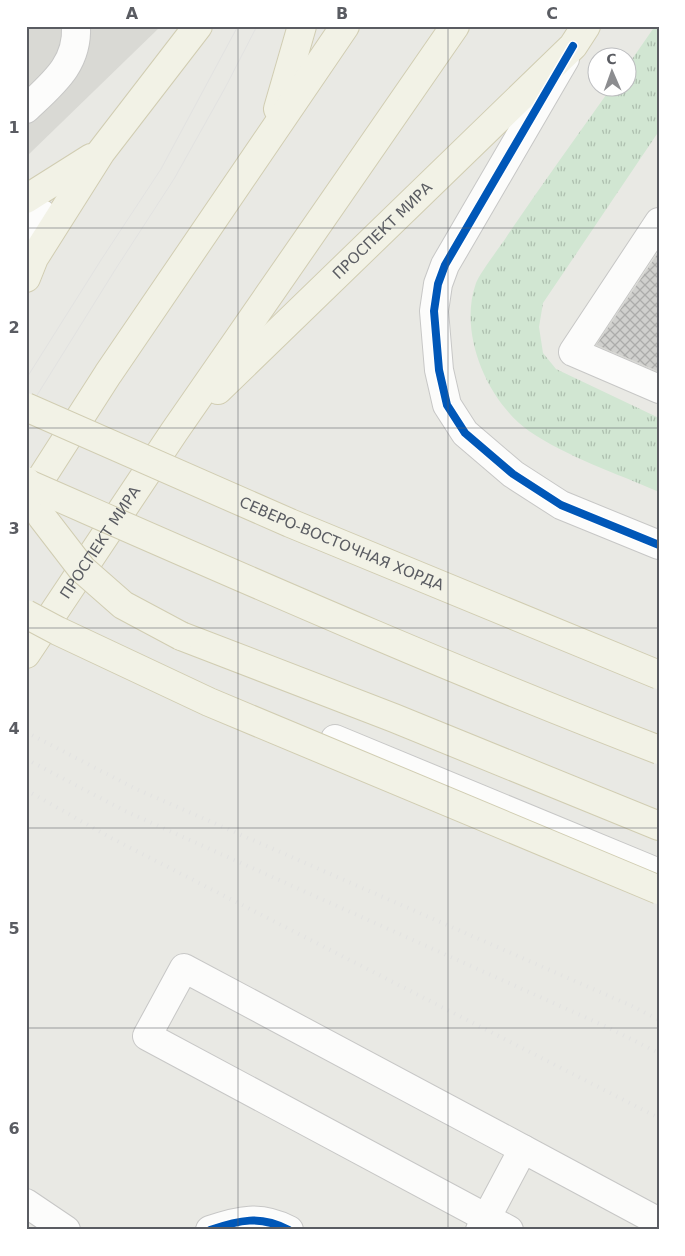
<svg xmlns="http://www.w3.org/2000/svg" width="685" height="1256" font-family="'DejaVu Sans',sans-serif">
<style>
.industrial{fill:#d9d9d4}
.grass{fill:url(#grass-tufts)}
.building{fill:url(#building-cross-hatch);stroke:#d8d8d4}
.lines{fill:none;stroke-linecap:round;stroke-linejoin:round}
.minor-casing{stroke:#c7c7c6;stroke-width:30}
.major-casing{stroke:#d1cdb2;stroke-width:30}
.minor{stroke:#fcfcfb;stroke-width:28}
.major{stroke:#f2f2e6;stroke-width:28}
.tram{stroke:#e2e2e1;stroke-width:1}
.rail{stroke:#e2e2e1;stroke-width:4;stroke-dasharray:1 6;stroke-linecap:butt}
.major-bridge-casing{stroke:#d1cdb2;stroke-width:30;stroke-linecap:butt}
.major-bridge{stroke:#f2f2e6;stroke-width:28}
.cycleway-casing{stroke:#fff;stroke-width:11}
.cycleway{stroke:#0057b8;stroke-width:8}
.grid{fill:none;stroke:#5a5c62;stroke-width:1;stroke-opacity:0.55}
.labels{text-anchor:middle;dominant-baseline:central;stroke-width:4;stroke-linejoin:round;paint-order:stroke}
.street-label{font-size:15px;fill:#5a5c62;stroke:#fff}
.neatline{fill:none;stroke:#5a5c62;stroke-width:2}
.grid-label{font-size:16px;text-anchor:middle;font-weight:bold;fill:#5a5c62}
</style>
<defs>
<pattern id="grass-tufts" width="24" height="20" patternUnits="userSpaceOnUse" patternTransform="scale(1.25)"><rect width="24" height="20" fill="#d1e6d2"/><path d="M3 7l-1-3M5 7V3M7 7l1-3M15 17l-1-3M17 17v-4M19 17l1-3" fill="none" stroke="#adbeae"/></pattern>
<pattern id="building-cross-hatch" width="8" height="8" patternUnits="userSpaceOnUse" patternTransform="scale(1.25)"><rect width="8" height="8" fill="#d0d0cd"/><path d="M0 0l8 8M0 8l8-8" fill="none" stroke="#acacaa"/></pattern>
</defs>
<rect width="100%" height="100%" fill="#e9e9e4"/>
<path class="industrial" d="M 26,26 L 161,26 L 26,157 Z"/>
<path class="grass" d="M 655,26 L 659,26 L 659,131 L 543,303 L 539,327 L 543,353 L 556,369 L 659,418 L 659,492 C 616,473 567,457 529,431 C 487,401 458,333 476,283 C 481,271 501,246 509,233 C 542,184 577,136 611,88 L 628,88 L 628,65 Z"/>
<path class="building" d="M 659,251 L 659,372 L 596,345 Z"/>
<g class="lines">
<defs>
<g id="minor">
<path d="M 565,59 L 445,265 L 438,284 L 434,311 L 439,370 L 447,405 L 465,433 L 513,474 L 561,505 L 659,545"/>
<path d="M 26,109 C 52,84 78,65 76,26"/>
<path d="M 659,222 L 573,352 L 659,389"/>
<path d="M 26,230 L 42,214"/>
<path d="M 335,739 L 659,873"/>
<path d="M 26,1203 L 66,1230"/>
<path d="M 210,1230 C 239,1220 260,1215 289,1230"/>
<path d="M 480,1230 L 523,1149 L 659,1222"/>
<path d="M 509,1230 L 147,1036 L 184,968 L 523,1149"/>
</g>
<g id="major">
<path d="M 278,109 L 302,26"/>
<path d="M 26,199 L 91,158"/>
<path d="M 26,278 L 34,258 L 101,152 L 198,26"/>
<path id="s1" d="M 218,390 L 573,46 L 586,26"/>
<path d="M 26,502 L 108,374 L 345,26"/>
<path d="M 181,636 L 394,718 L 659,826"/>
<path id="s2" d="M 26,654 L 174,432 L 455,26"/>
</g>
</defs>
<use href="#minor" class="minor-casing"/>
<use href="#major" class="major-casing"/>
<use href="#minor" class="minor"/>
<use href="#major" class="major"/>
<g class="tram">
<path d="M 26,379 L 101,260 L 161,169 L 238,26"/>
<path d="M 26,413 L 115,270 L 174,179 L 225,88 L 257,26"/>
</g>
<g class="rail">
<path d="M 26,732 L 134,788 L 632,1006 L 659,1020"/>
<path d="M 26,759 L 125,811 L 607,1027 L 659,1053"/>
<path d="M 26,790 L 113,839 L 659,1118"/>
</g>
<defs>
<g id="major-bridge">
<path id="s3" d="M 26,407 L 290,523 L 659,675"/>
<path d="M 26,481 L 42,517 L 82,569 L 123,605 L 181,636"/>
<path d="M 26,483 C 236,575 445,668 659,750"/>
<path d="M 26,614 L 58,631 L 209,702 L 659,890"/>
</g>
</defs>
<use href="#major-bridge" class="major-bridge-casing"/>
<use href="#major-bridge" class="major-bridge"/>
<defs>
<g id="cycleway">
<path d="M 573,46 L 445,265 L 438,284 L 434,311 L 439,370 L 447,405 L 465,433 L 513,474 L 561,505 L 659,545"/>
<path d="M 210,1230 C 239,1220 260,1215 289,1230"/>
</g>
</defs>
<use href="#cycleway" class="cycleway-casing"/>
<use href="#cycleway" class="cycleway"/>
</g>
<path class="grid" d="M 238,26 L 238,1230M 448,26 L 448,1230M 26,228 L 659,228M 26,428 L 659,428M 26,628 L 659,628M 26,828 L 659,828M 26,1028 L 659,1028"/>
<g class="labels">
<g class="street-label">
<text stroke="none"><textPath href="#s1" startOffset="229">ПРОСПЕКТ МИРА</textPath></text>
<text stroke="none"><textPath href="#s2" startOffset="134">ПРОСПЕКТ МИРА</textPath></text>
<text stroke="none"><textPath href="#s3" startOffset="344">СЕВЕРО-ВОСТОЧНАЯ ХОРДА</textPath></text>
</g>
</g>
<rect width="685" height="1256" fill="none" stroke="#ffffff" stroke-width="55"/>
<g transform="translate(612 72) rotate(358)"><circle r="24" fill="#ffffff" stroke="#bdbec0"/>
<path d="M0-4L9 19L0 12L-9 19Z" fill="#8c8d90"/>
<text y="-8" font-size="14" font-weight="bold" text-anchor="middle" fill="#5a5c62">С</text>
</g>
<rect x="28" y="28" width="630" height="1200" class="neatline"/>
<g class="grid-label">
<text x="132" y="19">A</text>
<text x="342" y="19">B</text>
<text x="552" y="19">C</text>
<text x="14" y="133">1</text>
<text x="14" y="333">2</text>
<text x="14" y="534">3</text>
<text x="14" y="734">4</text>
<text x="14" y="934">5</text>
<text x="14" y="1134">6</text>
</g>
</svg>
